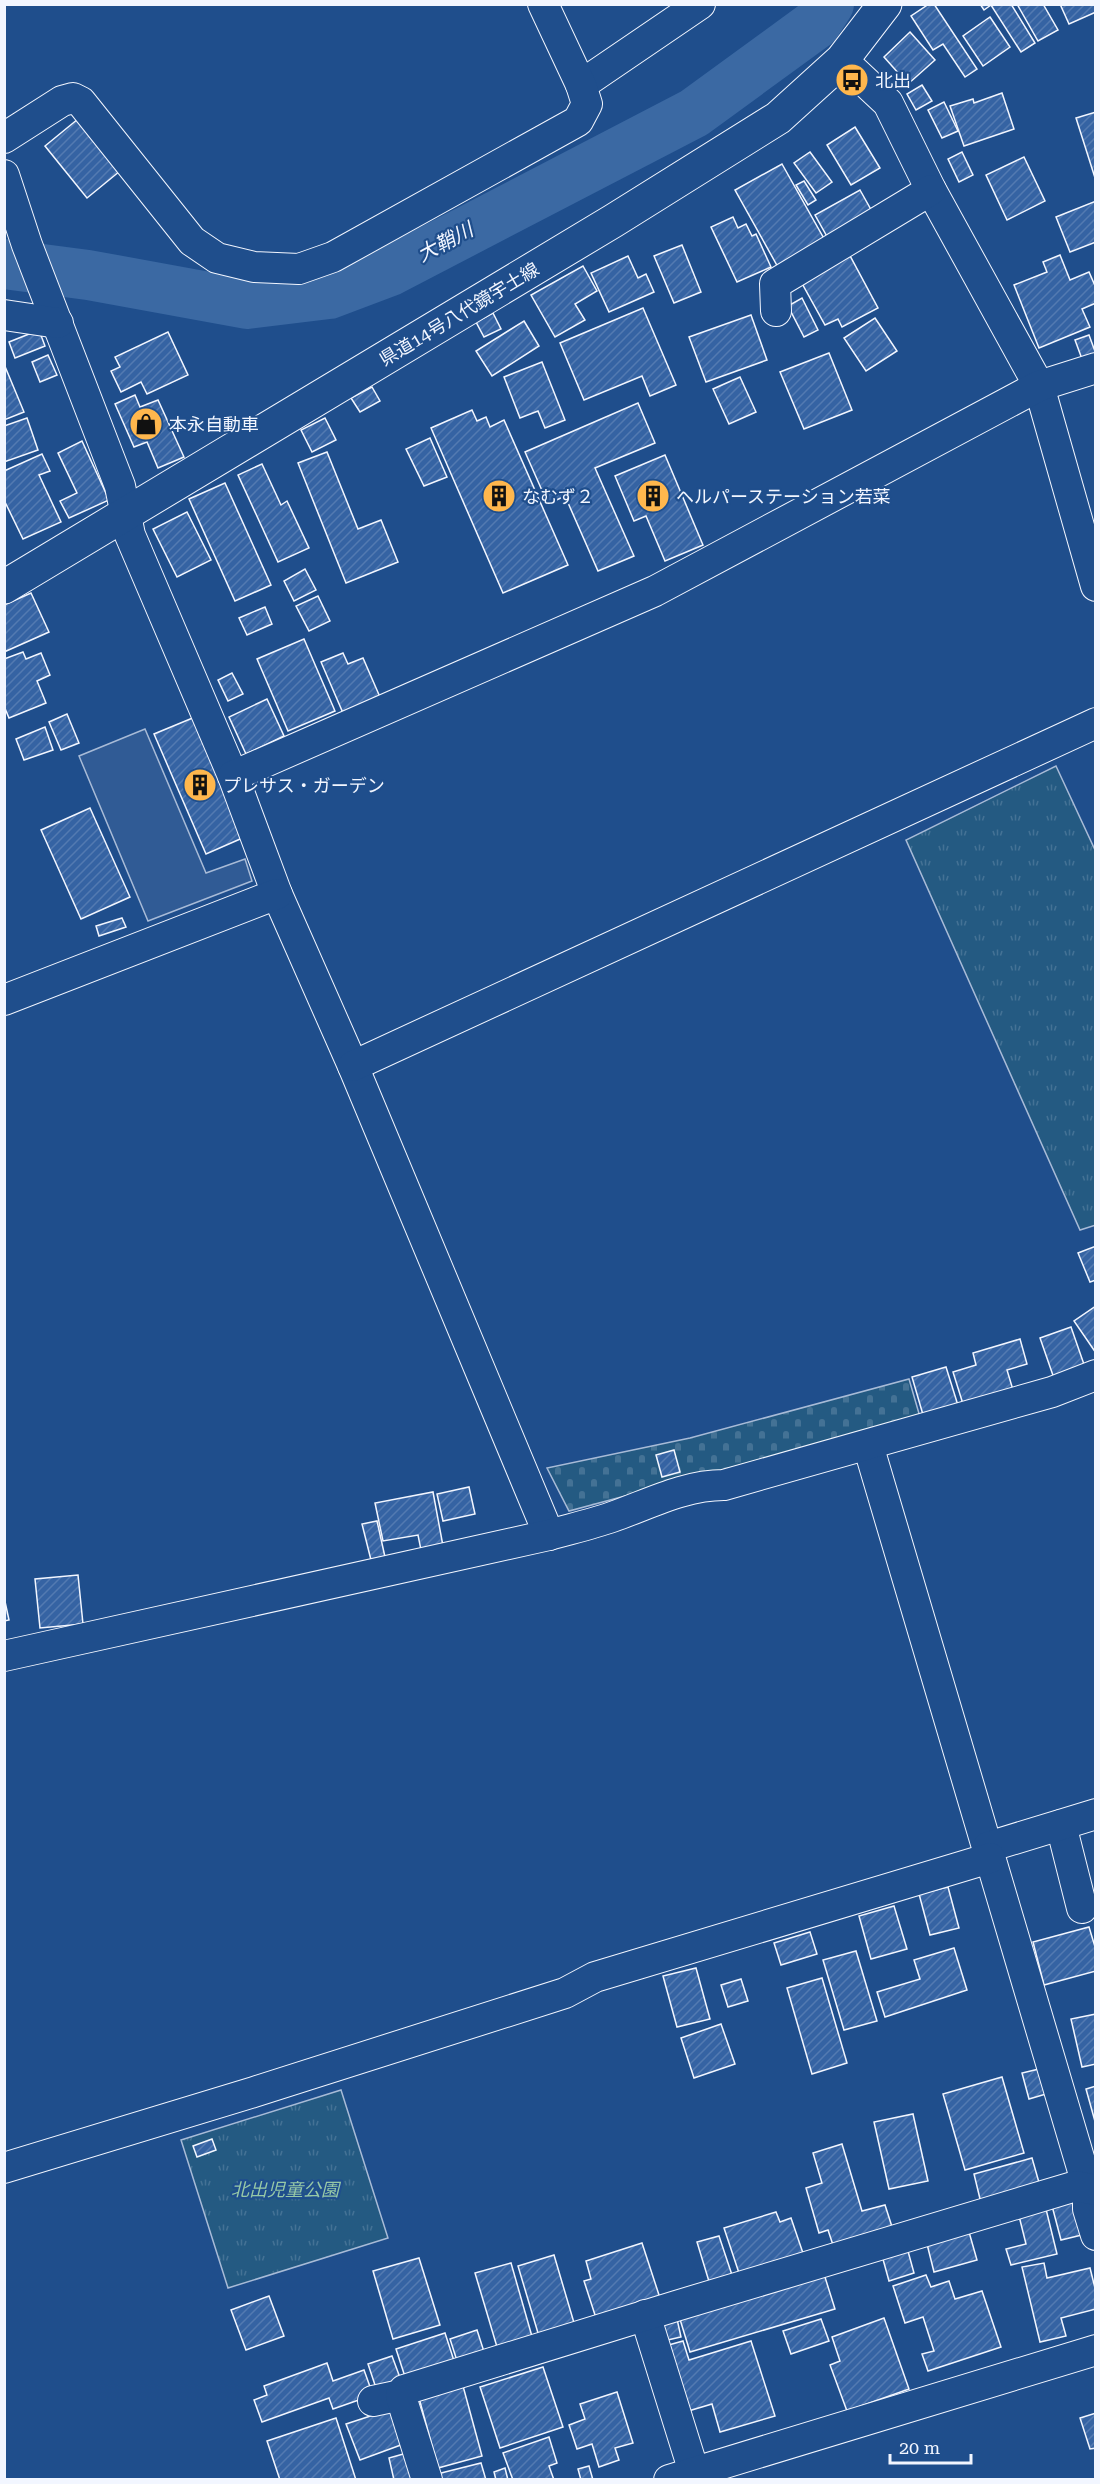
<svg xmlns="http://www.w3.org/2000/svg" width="1100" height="2484" font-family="'Roboto Serif','Noto Sans JP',serif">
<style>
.grass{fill:url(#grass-tufts);stroke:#a8bbd7;stroke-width:1.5}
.cemetery{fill:url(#cemetery-stones);stroke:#a8bbd7;stroke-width:1.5}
.parking{fill:#305b95;stroke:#a8bbd7;stroke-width:1.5}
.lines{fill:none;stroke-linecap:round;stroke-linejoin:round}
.river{stroke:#3b69a3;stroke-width:50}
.building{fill:url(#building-hatch);stroke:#f2f6ff;stroke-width:1.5}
.minor-casing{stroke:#f2f6ff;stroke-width:32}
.major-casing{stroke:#f2f6ff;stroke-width:35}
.minor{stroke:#1f4e8c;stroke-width:30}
.major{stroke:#1f4e8c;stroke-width:33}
.labels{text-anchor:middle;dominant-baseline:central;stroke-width:4.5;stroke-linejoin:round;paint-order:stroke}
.poi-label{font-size:18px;fill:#f2f6ff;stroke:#1f4e8c;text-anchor:start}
.street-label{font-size:18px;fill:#f2f6ff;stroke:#1f4e8c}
.park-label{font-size:18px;font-style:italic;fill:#97c8a6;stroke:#1f4e8c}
.water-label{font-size:20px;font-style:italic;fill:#f2f6ff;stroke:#1f4e8c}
</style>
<defs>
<pattern id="grass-tufts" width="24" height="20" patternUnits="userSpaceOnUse" patternTransform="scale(1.5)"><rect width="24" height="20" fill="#245a82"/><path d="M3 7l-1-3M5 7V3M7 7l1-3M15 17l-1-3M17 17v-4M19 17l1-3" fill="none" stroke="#447295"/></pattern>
<pattern id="cemetery-stones" width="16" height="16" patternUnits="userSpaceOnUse" patternTransform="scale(1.5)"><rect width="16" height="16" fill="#245a82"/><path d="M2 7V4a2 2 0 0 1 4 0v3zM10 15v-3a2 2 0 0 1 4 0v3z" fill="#447295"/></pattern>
<pattern id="building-hatch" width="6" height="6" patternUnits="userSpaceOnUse" patternTransform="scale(1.5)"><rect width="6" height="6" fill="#3563a3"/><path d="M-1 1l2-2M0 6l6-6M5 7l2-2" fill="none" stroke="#537ab1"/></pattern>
</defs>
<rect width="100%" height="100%" fill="#1f4e8c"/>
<g class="grass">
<path d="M 1056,766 L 1095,850 L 1096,1225 L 1080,1230 L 906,840 Z"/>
<path d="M 341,2090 L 388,2238 L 228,2288 L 181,2140 Z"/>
</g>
<path class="cemetery" d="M 909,1379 L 920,1417 L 569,1511 L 547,1468 L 690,1438 Z"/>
<path class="parking" d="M 145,729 L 206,873 L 245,859 L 252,881 L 148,921 L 79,756 Z"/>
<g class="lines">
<path class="river" d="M 4,264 L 88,275 L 247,304 L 329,294 L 390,271 L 694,113 L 816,24 L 829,4"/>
</g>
<g class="building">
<path d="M 929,4 L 934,4 L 977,69 L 965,77 L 943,44 L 933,50 L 911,16 Z"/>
<path d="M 980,4 L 1011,4 L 1035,43 L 1021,52 L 991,5 L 984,10 Z"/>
<path d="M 1017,4 L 1043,4 L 1058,30 L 1038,41 Z"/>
<path d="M 1060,4 L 1096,4 L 1096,12 L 1069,24 Z"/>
<path d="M 990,17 L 1010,47 L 983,66 L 963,36 Z"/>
<path d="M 910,32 L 935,60 L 908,84 L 884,57 Z"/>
<path d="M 922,85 L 932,101 L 916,110 L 907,94 Z"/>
<path d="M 1002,93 L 1014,129 L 964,146 L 950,106 L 973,99 L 974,103 Z"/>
<path d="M 944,102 L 958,131 L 942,138 L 928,110 Z"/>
<path d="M 1096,112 L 1096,181 L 1076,118 Z"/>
<path d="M 78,119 L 120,171 L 87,198 L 45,146 Z"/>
<path d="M 855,127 L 880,168 L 851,185 L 827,145 Z"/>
<path d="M 810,152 L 832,182 L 816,193 L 794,163 Z"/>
<path d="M 962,152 L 973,175 L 959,182 L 948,159 Z"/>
<path d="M 1024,157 L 1045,201 L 1007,220 L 986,175 Z"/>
<path d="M 782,164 L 827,244 L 779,269 L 735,190 Z"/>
<path d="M 804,181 L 816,200 L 808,205 L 796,185 Z"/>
<path d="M 860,190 L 874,215 L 829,240 L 815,215 Z"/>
<path d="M 1096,201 L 1096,242 L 1070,252 L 1056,217 Z"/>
<path d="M 733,217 L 738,228 L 746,224 L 752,236 L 756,234 L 771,267 L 737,282 L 711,227 Z"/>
<path d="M 682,245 L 701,292 L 674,303 L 654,256 Z"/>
<path d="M 848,252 L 878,308 L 842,327 L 838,319 L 825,325 L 799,278 Z"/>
<path d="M 1060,255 L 1070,280 L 1089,272 L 1096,288 L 1096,303 L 1082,309 L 1090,327 L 1039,348 L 1014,285 L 1047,272 L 1043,262 Z"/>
<path d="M 628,256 L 638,278 L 646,274 L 654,292 L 609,312 L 591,273 Z"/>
<path d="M 583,266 L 597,291 L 575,304 L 585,320 L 555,337 L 531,295 Z"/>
<path d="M 802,298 L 818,330 L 804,337 L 788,306 Z"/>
<path d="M 643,308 L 676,385 L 650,396 L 642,376 L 584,400 L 560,343 Z"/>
<path d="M 493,313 L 501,329 L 484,337 L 476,322 Z"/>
<path d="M 751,315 L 767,360 L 706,382 L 689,337 Z"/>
<path d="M 875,318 L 897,351 L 866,371 L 844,338 Z"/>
<path d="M 524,321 L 539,346 L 492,376 L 476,351 Z"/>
<path d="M 39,330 L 45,346 L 15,358 L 9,342 Z"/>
<path d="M 168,332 L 188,375 L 147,394 L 141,382 L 121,392 L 111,371 L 120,367 L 115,357 Z"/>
<path d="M 1089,335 L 1096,354 L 1082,359 L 1075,340 Z"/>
<path d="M 829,353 L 852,410 L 804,429 L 780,372 Z"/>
<path d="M 48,355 L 57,375 L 40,382 L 32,362 Z"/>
<path d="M 542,362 L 565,420 L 545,428 L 538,411 L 520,418 L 504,377 Z"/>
<path d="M 4,364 L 24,412 L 4,420 Z"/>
<path d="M 740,377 L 756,412 L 729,424 L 713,389 Z"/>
<path d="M 372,387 L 380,401 L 360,412 L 351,398 Z"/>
<path d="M 135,395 L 140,407 L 158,400 L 184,457 L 158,468 L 147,442 L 134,447 L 115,404 Z"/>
<path d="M 638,403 L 655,443 L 595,468 L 634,556 L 598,571 L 565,496 L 548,504 L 525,452 Z"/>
<path d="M 472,410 L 477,421 L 486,417 L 490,427 L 504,420 L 568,565 L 503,593 L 431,428 Z"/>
<path d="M 27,418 L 38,450 L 4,462 L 4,426 Z"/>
<path d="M 325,418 L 336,440 L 312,452 L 301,430 Z"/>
<path d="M 430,438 L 447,477 L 424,486 L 406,449 Z"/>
<path d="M 82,441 L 109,500 L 69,518 L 60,501 L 77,493 L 58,453 Z"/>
<path d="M 327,452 L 358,529 L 381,520 L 398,562 L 346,583 L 298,463 Z"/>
<path d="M 42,454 L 50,471 L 39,475 L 61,522 L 23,539 L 4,500 L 4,471 Z"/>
<path d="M 665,455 L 703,545 L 665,561 L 646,516 L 634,521 L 615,476 Z"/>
<path d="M 262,464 L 281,505 L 287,501 L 309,548 L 278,562 L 238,475 Z"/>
<path d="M 225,483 L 271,585 L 235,601 L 189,499 Z"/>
<path d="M 187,512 L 211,560 L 177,577 L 153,529 Z"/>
<path d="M 305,569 L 316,590 L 294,601 L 284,581 Z"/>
<path d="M 31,593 L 49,632 L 4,652 L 4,605 Z"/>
<path d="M 318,596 L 330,621 L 309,631 L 296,606 Z"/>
<path d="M 265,607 L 272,624 L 247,635 L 239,618 Z"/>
<path d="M 304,639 L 335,711 L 288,731 L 257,659 Z"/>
<path d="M 23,652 L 26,659 L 41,653 L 50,675 L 37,681 L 46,703 L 9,718 L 4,706 L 4,659 Z"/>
<path d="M 343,653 L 348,664 L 363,658 L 380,697 L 343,713 L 321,662 Z"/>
<path d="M 232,673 L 243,694 L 228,701 L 218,680 Z"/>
<path d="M 267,699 L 284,736 L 246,754 L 229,717 Z"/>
<path d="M 67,714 L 79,743 L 61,750 L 49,722 Z"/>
<path d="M 195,717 L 247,836 L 206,854 L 154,734 Z"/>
<path d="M 45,727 L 53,750 L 24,760 L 16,739 Z"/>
<path d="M 90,808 L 130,897 L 81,919 L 41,830 Z"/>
<path d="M 122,918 L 126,927 L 99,936 L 96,926 Z"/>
<path d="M 1096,1246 L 1096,1280 L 1090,1282 L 1078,1253 Z"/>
<path d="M 1096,1306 L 1096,1353 L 1074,1321 Z"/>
<path d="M 1071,1327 L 1087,1373 L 1056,1384 L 1040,1338 Z"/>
<path d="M 1020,1339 L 1027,1364 L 1007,1370 L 1013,1390 L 963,1404 L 953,1372 L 976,1365 L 973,1353 Z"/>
<path d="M 946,1367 L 961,1415 L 926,1425 L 912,1377 Z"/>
<path d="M 674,1450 L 680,1472 L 662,1477 L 656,1455 Z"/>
<path d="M 469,1487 L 475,1514 L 443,1521 L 437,1494 Z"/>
<path d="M 433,1492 L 443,1546 L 421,1550 L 418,1535 L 383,1541 L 375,1503 Z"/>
<path d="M 377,1521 L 385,1557 L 371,1560 L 362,1524 Z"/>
<path d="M 78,1575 L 83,1624 L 40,1628 L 35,1579 Z"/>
<path d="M 4,1597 L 9,1620 L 4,1621 Z"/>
<path d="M 948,1887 L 959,1928 L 930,1935 L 919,1894 Z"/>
<path d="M 894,1906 L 907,1949 L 871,1959 L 859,1916 Z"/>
<path d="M 1089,1927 L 1096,1950 L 1096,1971 L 1044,1985 L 1033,1942 Z"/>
<path d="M 810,1932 L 817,1954 L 781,1965 L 774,1943 Z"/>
<path d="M 954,1948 L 967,1990 L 885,2017 L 877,1992 L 920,1979 L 914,1960 Z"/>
<path d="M 856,1951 L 877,2021 L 844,2030 L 823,1960 Z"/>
<path d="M 696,1968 L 710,2019 L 677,2027 L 663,1976 Z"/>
<path d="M 822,1978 L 847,2063 L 812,2074 L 787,1988 Z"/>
<path d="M 741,1979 L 748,2001 L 728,2007 L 721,1985 Z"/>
<path d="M 1096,2014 L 1096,2064 L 1082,2067 L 1071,2019 Z"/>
<path d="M 721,2024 L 735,2064 L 694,2078 L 681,2038 Z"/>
<path d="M 1039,2069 L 1046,2094 L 1029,2099 L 1022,2073 Z"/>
<path d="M 1002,2077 L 1024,2153 L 965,2170 L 943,2094 Z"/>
<path d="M 1096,2086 L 1096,2125 L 1086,2089 Z"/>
<path d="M 913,2114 L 928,2181 L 889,2189 L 874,2122 Z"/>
<path d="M 212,2139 L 216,2150 L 197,2157 L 193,2146 Z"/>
<path d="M 842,2144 L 862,2211 L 885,2205 L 894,2233 L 835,2251 L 828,2230 L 819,2233 L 806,2188 L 822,2183 L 813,2153 Z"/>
<path d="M 1032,2158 L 1040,2186 L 981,2203 L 974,2174 Z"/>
<path d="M 1076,2195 L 1086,2234 L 1061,2240 L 1051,2202 Z"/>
<path d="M 1045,2205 L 1057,2254 L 1011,2265 L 1006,2249 L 1026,2244 L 1018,2212 Z"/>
<path d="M 776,2212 L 780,2222 L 791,2218 L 805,2259 L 741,2279 L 724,2228 Z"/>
<path d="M 967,2225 L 977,2260 L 934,2272 L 925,2236 Z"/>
<path d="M 719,2236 L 734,2281 L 711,2288 L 697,2242 Z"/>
<path d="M 642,2243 L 660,2298 L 596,2318 L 584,2281 L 591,2279 L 586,2261 Z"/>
<path d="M 906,2244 L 914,2273 L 889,2281 L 881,2252 Z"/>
<path d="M 554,2255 L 577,2333 L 541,2343 L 518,2266 Z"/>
<path d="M 419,2258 L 440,2325 L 393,2339 L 373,2271 Z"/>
<path d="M 511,2263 L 535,2347 L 500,2357 L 475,2273 Z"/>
<path d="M 1044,2263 L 1047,2278 L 1090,2268 L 1096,2292 L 1096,2309 L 1061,2318 L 1066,2336 L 1040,2342 L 1022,2267 Z"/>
<path d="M 824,2274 L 835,2309 L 690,2352 L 679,2316 Z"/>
<path d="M 926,2275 L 931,2287 L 949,2281 L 955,2299 L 982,2291 L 1001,2347 L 928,2371 L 922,2354 L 934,2351 L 923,2317 L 905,2323 L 893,2286 Z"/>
<path d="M 269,2296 L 284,2336 L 246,2350 L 231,2310 Z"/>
<path d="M 884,2318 L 909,2389 L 847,2411 L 830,2365 L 840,2361 L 832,2337 Z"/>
<path d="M 677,2319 L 681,2337 L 663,2341 L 658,2323 Z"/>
<path d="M 821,2319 L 829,2341 L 791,2354 L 783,2331 Z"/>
<path d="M 477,2330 L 487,2361 L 460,2370 L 450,2339 Z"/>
<path d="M 445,2333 L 457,2370 L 408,2386 L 396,2349 Z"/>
<path d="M 683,2341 L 689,2360 L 751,2341 L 775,2416 L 720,2432 L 712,2404 L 685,2412 L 665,2346 Z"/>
<path d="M 392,2356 L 402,2383 L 377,2391 L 368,2364 Z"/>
<path d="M 327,2363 L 333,2381 L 364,2370 L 373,2395 L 333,2409 L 329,2398 L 262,2422 L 254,2400 L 267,2395 L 264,2386 Z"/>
<path d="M 543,2367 L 563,2427 L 500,2448 L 480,2387 Z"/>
<path d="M 463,2386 L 482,2456 L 438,2468 L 419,2398 Z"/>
<path d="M 617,2392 L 633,2443 L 615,2448 L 619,2460 L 599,2467 L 592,2444 L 577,2449 L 569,2425 L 585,2419 L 580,2404 Z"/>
<path d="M 398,2407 L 409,2442 L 360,2460 L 346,2424 Z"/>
<path d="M 1096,2413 L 1096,2448 L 1090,2449 L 1080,2418 Z"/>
<path d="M 336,2418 L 356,2480 L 280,2480 L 267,2441 Z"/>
<path d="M 549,2437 L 557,2463 L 549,2466 L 554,2480 L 513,2480 L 503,2453 Z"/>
<path d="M 414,2451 L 421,2480 L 394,2480 L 389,2458 Z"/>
<path d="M 481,2463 L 486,2480 L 439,2480 L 437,2474 Z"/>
<path d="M 589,2466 L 593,2480 L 581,2480 L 578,2469 Z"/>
<path d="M 505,2468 L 508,2480 L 496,2480 L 494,2472 Z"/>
</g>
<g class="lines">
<defs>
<g id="minor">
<path d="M 842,60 L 888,103 L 931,190 L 1039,386 L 1096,586"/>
<path d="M 581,85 L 700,4"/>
<path d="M 4,138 L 62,101 L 73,98 L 81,102 L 192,241 L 217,258 L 254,267 L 299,269 L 333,257 L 578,121 L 587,104 L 581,85 L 543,4"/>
<path d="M 4,175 L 27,245 L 120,486 L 130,535 L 233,776 L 277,894 L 353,1066 L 549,1535"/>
<path d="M 776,311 L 775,284 L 931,190"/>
<path d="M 4,315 L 58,323"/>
<path d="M 233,776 L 655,591 L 1039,386 L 1096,368"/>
<path d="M 4,1000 L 277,894"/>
<path d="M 353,1066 L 1096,723"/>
<path d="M 868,1445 L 1088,2188 L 1088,2209 L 1096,2235"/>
<path d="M 4,1656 L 549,1535 C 570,1529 592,1524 612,1517 C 649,1504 684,1485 724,1485 L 1052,1392 L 1096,1375"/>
<path d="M 1061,1825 L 1082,1908"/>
<path d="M 988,1847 L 1096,1814"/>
<path d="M 4,2168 L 254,2092 L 565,1993 L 595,1977 L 990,1858"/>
<path d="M 645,2315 L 694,2472"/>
<path d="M 373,2401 L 401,2395"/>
<path d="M 427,2480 L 402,2400 L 401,2395 L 404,2390 L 676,2306 L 1076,2186 L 1096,2190"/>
<path d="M 669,2480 L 1096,2350"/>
</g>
<path id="major" d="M 4,587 L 613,221 L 778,118 L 842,60 L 885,4"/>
</defs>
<use href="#minor" class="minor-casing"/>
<use href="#major" class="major-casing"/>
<use href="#minor" class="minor"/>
<use href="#major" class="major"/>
</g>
<defs>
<symbol id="bus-disc" viewBox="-11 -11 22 22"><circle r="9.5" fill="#ffb74d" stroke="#1f4e8c"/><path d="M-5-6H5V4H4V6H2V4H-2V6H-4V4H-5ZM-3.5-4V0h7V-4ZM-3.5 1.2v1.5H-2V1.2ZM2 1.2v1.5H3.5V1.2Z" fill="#111"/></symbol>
<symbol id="shop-disc" viewBox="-11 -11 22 22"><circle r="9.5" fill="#ffb74d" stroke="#1f4e8c"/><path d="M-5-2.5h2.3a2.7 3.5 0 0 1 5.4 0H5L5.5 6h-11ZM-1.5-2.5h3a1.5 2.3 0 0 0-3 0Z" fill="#111"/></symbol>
<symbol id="building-disc" viewBox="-11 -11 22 22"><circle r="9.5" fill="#ffb74d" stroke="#1f4e8c"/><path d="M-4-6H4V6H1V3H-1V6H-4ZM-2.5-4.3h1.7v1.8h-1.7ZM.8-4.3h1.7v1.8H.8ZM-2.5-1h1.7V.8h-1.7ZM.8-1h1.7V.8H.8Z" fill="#111"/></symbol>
</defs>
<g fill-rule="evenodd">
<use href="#bus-disc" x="833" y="61" width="38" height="38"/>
<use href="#shop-disc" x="127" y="405" width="38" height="38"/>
<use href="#building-disc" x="480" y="477" width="38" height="38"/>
<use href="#building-disc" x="634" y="477" width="38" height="38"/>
<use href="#building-disc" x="181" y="766" width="38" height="38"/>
</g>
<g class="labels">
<g class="poi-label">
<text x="875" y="80">北出</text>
<text x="169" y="424">本永自動車</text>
<text x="522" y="496">なむず２</text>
<text x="676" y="496">ヘルパーステーション若菜</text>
<text x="223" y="785">プレサス・ガーデン</text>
</g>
<g class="street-label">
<text transform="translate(459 314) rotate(-31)">県道14号八代鏡宇土線</text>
</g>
<g class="park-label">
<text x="285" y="2189">北出児童公園</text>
</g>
<g class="water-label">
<text transform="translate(445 242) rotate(-28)">大鞘川</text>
</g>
</g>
<rect width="1100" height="2484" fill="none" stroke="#f2f6ff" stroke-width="12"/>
<path d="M890 2454v9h81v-9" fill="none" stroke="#f2f6ff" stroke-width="3"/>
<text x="899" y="2454" font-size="18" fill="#f2f6ff" stroke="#1f4e8c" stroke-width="4.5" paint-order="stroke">20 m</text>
</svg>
